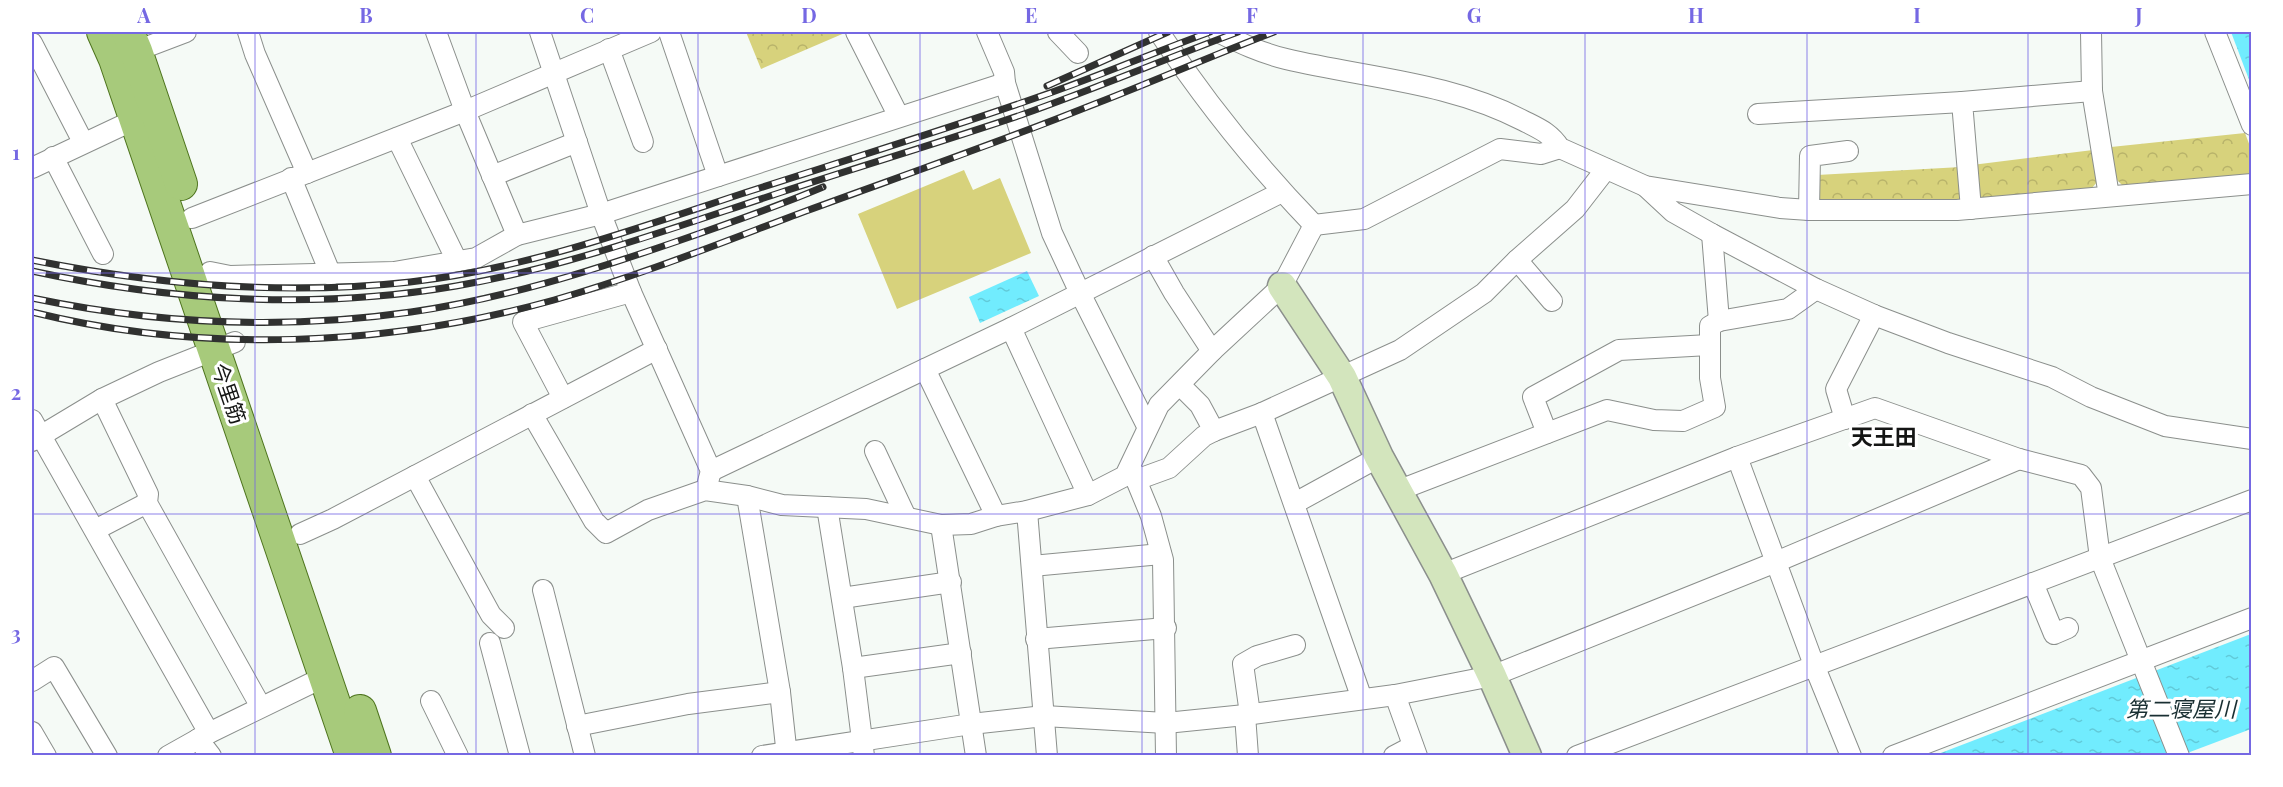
<svg xmlns="http://www.w3.org/2000/svg" width="2283" height="787" font-family="'Playfair Display','Noto Sans JP',serif">
<style>
.green{fill:#d7d27c}
.forest{fill:url(#forest-crowns)}
.water{fill:url(#water-ripples)}
.lines{fill:none;stroke-linecap:round;stroke-linejoin:round}
.street-casing{stroke:#8b8f8c;stroke-width:22}
.secondary-casing{stroke:#8b8f8c;stroke-width:31}
.primary-casing{stroke:#4e741e;stroke-width:34}
.street{stroke:#fff;stroke-width:20}
.secondary{stroke:#d3e5bd;stroke-width:28}
.primary{stroke:#a7ca7b;stroke-width:32}
.rail-casing{stroke:#303130;stroke-width:7}
.rail{stroke:#fff;stroke-width:4.5;stroke-dasharray:14;stroke-linecap:butt}
.grid{fill:none;stroke:#7568e3;stroke-width:1.5;stroke-opacity:0.55}
.labels{text-anchor:middle;dominant-baseline:central;stroke-width:6;stroke-linejoin:round;paint-order:stroke}
.street-label{font-size:21px;fill:#141514;stroke:#fff}
.neighbourhood-label{font-size:22px;font-weight:bold;fill:#141514;stroke:#fff}
.water-label{font-size:22px;font-style:italic;fill:#192f32;stroke:#fff}
.neatline{fill:none;stroke:#7568e3;stroke-width:2}
.grid-label{font-size:20px;text-anchor:middle;font-weight:bold;fill:#7568e3}
</style>
<defs>
<pattern id="forest-crowns" width="20" height="18" patternUnits="userSpaceOnUse" patternTransform="scale(1.5)"><rect width="20" height="18" fill="#d7d27c"/><path d="M2 6a3 3 0 1 1 6 0M12 15a3 3 0 1 1 6 0" fill="none" stroke="#b8b36a"/></pattern>
<pattern id="water-ripples" width="26" height="14" patternUnits="userSpaceOnUse" patternTransform="scale(1.5)"><rect width="26" height="14" fill="#71ecfe"/><path d="M2 4q2-2 4 0t4 0M15 11q2-2 4 0t4 0" fill="none" stroke="#61cad9"/></pattern>
</defs>
<rect width="100%" height="100%" fill="#f5faf6"/>
<path class="green" d="M 964,170 L 973,190 L 1000,178 L 1031,253 L 897,309 L 858,214 Z"/>
<g class="forest">
<path d="M 746,32 L 847,32 L 761,69 Z"/>
<path d="M 2245,133 L 2251,149 L 2251,176 L 2123,186 L 2116,179 L 2111,147 Z"/>
<path d="M 2093,150 L 2098,181 L 2091,189 L 1979,202 L 1972,165 Z"/>
<path d="M 1961,167 L 1962,198 L 1958,203 L 1822,203 L 1815,199 L 1817,175 Z"/>
</g>
<g class="water">
<path d="M 2231,32 L 2251,32 L 2251,85 Z"/>
<path d="M 1027,271 L 1039,296 L 980,323 L 969,297 Z"/>
<path d="M 2251,634 L 2251,729 L 2182,755 L 1933,756 Z"/>
</g>
<g class="lines">
<defs>
<g id="street">
<path d="M 248,32 L 255,54 L 307,173"/>
<path d="M 436,32 L 465,111 L 517,235"/>
<path d="M 540,32 L 601,214 L 631,292 L 711,471 L 708,482"/>
<path d="M 669,32 L 718,176"/>
<path d="M 856,32 L 897,113"/>
<path d="M 987,32 L 1004,72 L 1005,83 L 1052,233 L 1080,293 L 1147,426"/>
<path d="M 1058,32 L 1078,53"/>
<path d="M 1159,32 C 1204,100 1257,166 1314,225"/>
<path d="M 1218,32 C 1240,43 1261,53 1286,59 C 1366,78 1450,82 1524,121 C 1540,129 1550,133 1560,148 L 1645,186 L 1780,208 L 1809,210 L 1957,210 L 2252,184"/>
<path d="M 2091,32 L 2092,91 L 2109,196"/>
<path d="M 2215,32 L 2252,125"/>
<path d="M 32,43 L 83,142"/>
<path d="M 609,49 L 643,142"/>
<path d="M 136,51 L 186,32"/>
<path d="M 1758,114 L 1962,102"/>
<path d="M 397,138 L 457,261"/>
<path d="M 53,157 L 103,254"/>
<path d="M 32,168 L 136,119"/>
<path d="M 492,176 L 577,142"/>
<path d="M 291,178 L 331,275"/>
<path d="M 1645,186 L 1673,212 L 1712,234 L 1816,289 L 1874,315 L 1948,343 L 2052,377 L 2091,397 L 2165,426 L 2252,439"/>
<path d="M 1971,209 L 1962,102 L 2092,91"/>
<path d="M 1809,210 L 1810,156 L 1848,151"/>
<path d="M 192,218 L 465,111 L 651,32"/>
<path d="M 1314,225 L 1364,219 L 1500,149 L 1541,154 L 1560,148"/>
<path d="M 1712,234 L 1719,321"/>
<path d="M 1153,256 L 1174,293 L 1212,351"/>
<path d="M 1517,260 L 1552,301"/>
<path d="M 210,272 L 230,276 L 394,272 L 476,258 L 517,235 L 601,214 L 1005,83"/>
<path d="M 1011,328 L 1088,495"/>
<path d="M 925,369 L 996,516"/>
<path d="M 1180,385 L 1200,405 L 1214,431"/>
<path d="M 563,398 L 523,322 L 631,292"/>
<path d="M 102,399 L 148,494 L 147,503 L 261,707"/>
<path d="M 1262,413 L 1362,699"/>
<path d="M 532,414 L 594,521 L 606,533 L 648,510 L 705,490 L 747,496 L 782,505 L 866,509 L 941,525 L 971,524 L 996,516 L 1027,511 L 1088,495 L 1125,476 L 1159,405 L 1212,351 L 1282,286 L 1314,225"/>
<path d="M 1845,419 L 1836,389 L 1874,315"/>
<path d="M 32,420 L 209,733"/>
<path d="M 1547,433 L 1533,397 L 1619,350 L 1709,345"/>
<path d="M 32,441 L 102,399 L 159,372 L 235,342"/>
<path d="M 875,451 L 906,517"/>
<path d="M 1737,457 L 1814,665 L 1851,756"/>
<path d="M 1132,470 L 1151,516 L 1163,560 L 1166,756"/>
<path d="M 711,471 L 1011,328 L 1282,192"/>
<path d="M 415,476 L 491,615 L 504,628"/>
<path d="M 1136,480 L 1169,468 L 1204,436 L 1214,431 L 1262,413 L 1400,350 L 1484,293 L 1517,260 L 1575,209 L 1606,169"/>
<path d="M 1397,491 L 1607,410 L 1654,420 L 1683,421 L 1715,407 L 1710,378 L 1710,326 L 1719,321 L 1788,309 L 1816,289"/>
<path d="M 747,496 L 780,692 L 787,756"/>
<path d="M 1295,503 L 1379,457"/>
<path d="M 827,507 L 853,668 L 864,756"/>
<path d="M 1027,511 L 1047,756"/>
<path d="M 941,525 L 976,756"/>
<path d="M 95,530 L 147,503"/>
<path d="M 300,534 L 333,519 L 657,349"/>
<path d="M 1032,566 L 1161,554"/>
<path d="M 1443,574 L 1737,457 L 1875,408 L 2019,459 L 2081,475 L 2091,488 L 2100,558 L 2179,756"/>
<path d="M 2033,583 L 2054,634 L 2068,628"/>
<path d="M 543,590 L 585,756"/>
<path d="M 842,598 L 951,582"/>
<path d="M 1036,639 L 1166,628"/>
<path d="M 490,643 L 520,756"/>
<path d="M 853,668 L 961,653"/>
<path d="M 32,681 L 54,667 L 107,756"/>
<path d="M 1395,695 L 1417,756"/>
<path d="M 431,701 L 458,756"/>
<path d="M 1250,714 L 1243,664 L 1257,656 L 1295,645"/>
<path d="M 1245,715 L 1248,756"/>
<path d="M 577,726 L 688,704 L 780,692"/>
<path d="M 32,732 L 46,756"/>
<path d="M 198,739 L 211,756"/>
<path d="M 168,756 L 209,733 L 326,676"/>
<path d="M 762,756 L 971,724 L 1044,716 L 1166,723 L 1245,715 L 1395,695 L 1492,676 L 1776,562 L 2019,459"/>
<path d="M 1394,756 L 1413,746"/>
<path d="M 1577,756 L 2252,500"/>
<path d="M 1893,756 L 2252,618"/>
</g>
<path id="secondary" d="M 1282,286 L 1342,377 L 1379,457 L 1443,574 L 1492,676 L 1527,756"/>
<g id="primary">
<path d="M 103,32 L 115,59 L 352,756"/>
<path d="M 128,32 L 136,51 L 181,184"/>
<path d="M 360,711 L 375,756"/>
</g>
</defs>
<use href="#street" class="street-casing"/>
<use href="#secondary" class="secondary-casing"/>
<use href="#primary" class="primary-casing"/>
<use href="#street" class="street"/>
<use href="#secondary" class="secondary"/>
<use href="#primary" class="primary"/>
<defs>
<g id="rail">
<path d="M 1047,86 L 1168,32"/>
<path d="M 32,260 C 156,285 283,296 410,282 C 524,269 632,230 741,194 C 834,164 928,135 1021,103 C 1085,82 1147,55 1210,32"/>
<path d="M 32,271 C 169,301 317,310 456,286 C 568,267 675,227 782,192 C 861,166 942,142 1021,115 C 1094,89 1165,59 1238,32"/>
<path d="M 32,298 C 156,324 285,330 411,312 C 503,299 591,271 678,241 C 727,224 776,207 823,187"/>
<path d="M 32,312 C 201,354 386,347 554,300 C 639,276 723,242 806,211 C 899,177 994,144 1087,107 C 1150,83 1211,56 1274,32"/>
</g>
</defs>
<use href="#rail" class="rail-casing"/>
<use href="#rail" class="rail"/>
</g>
<path class="grid" d="M 255,32 L 255,756M 476,32 L 476,756M 698,32 L 698,756M 920,32 L 920,756M 1142,32 L 1142,756M 1363,32 L 1363,756M 1585,32 L 1585,756M 1807,32 L 1807,756M 2028,32 L 2028,756M 32,273 L 2252,273M 32,514 L 2252,514"/>
<g class="labels">
<g class="street-label">
<text transform="translate(230 393) rotate(71)">今里筋</text>
</g>
<g class="neighbourhood-label">
<text x="1884" y="436">天王田</text>
</g>
<g class="water-label">
<text x="2181" y="708">第二寝屋川</text>
</g>
</g>
<rect width="2283" height="787" fill="none" stroke="#ffffff" stroke-width="66"/>
<rect x="33" y="33" width="2217" height="721" class="neatline"/>
<g class="grid-label">
<text x="144" y="23">A</text>
<text x="366" y="23">B</text>
<text x="587" y="23">C</text>
<text x="809" y="23">D</text>
<text x="1031" y="23">E</text>
<text x="1252" y="23">F</text>
<text x="1474" y="23">G</text>
<text x="1696" y="23">H</text>
<text x="1917" y="23">I</text>
<text x="2139" y="23">J</text>
<text x="16" y="160">1</text>
<text x="16" y="400">2</text>
<text x="16" y="641">3</text>
</g>
</svg>
